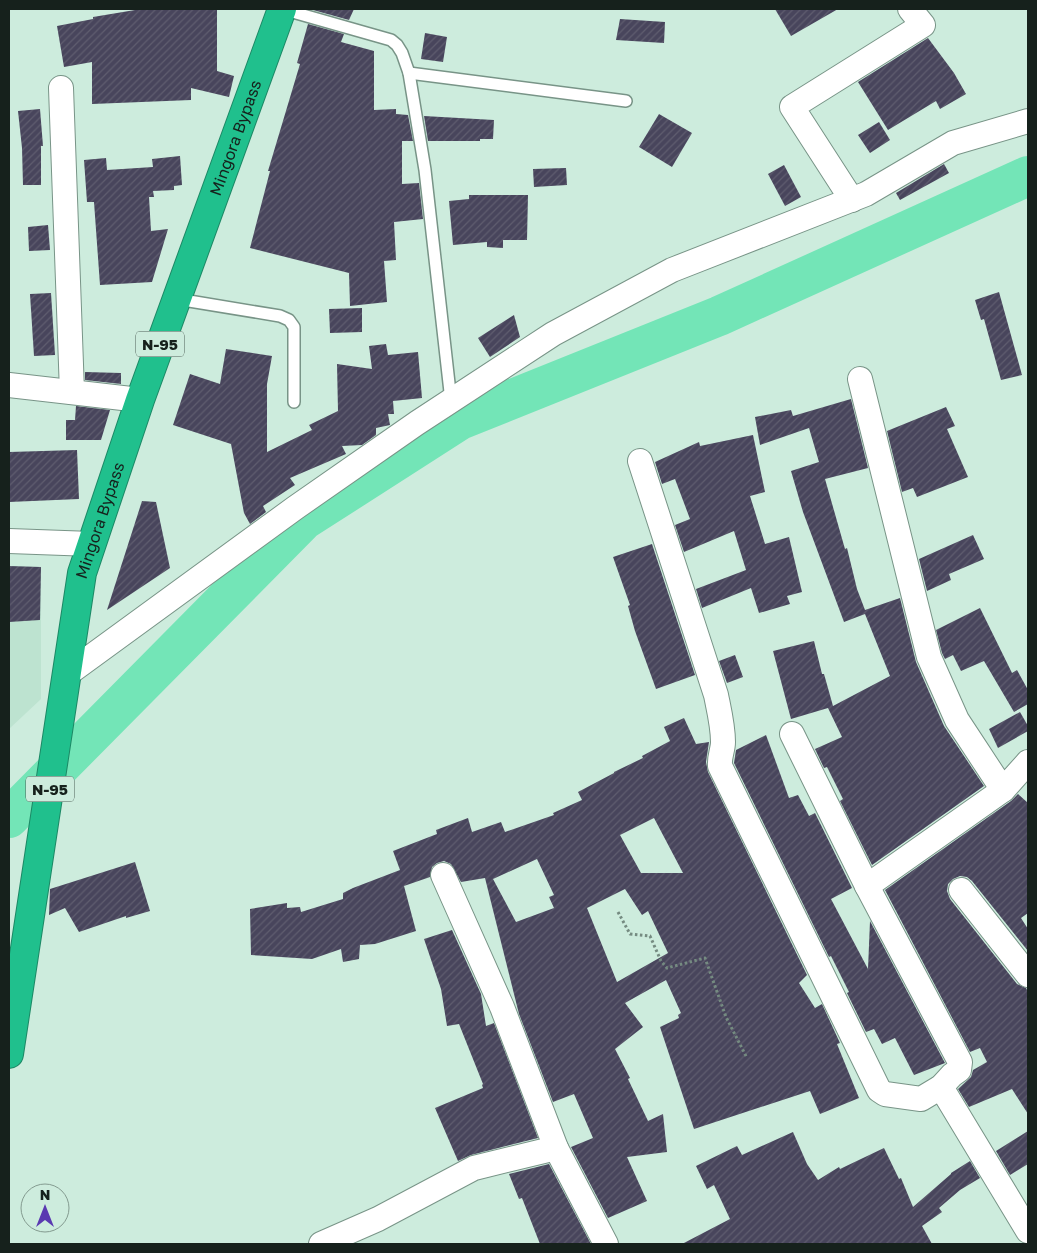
<svg xmlns="http://www.w3.org/2000/svg" width="1037" height="1253" font-family="'Golos Text',sans-serif">
<style>
.built{fill:#bde3d0}
.lines{fill:none;stroke-linecap:round;stroke-linejoin:round}
.river{stroke:#73e5b7;stroke-width:40}
.building{fill:url(#building-hatch);fill-rule:evenodd}
.lane-casing{stroke:#789487;stroke-width:14}
.street-casing{stroke:#789487;stroke-width:26}
.highway-casing{stroke:#1c8865;stroke-width:30}
.path{stroke:#758b81;stroke-width:3;stroke-dasharray:2.5 2.5;stroke-linecap:butt}
.lane{stroke:#fff;stroke-width:11}
.street{stroke:#fff;stroke-width:24}
.highway{stroke:#20c08d;stroke-width:28}
.labels{text-anchor:middle;dominant-baseline:central;stroke-width:5;stroke-linejoin:round;paint-order:stroke}
.shield{fill:#cdecdd;stroke:#4d5e56;stroke-width:1}
.shield-label{font-size:15px;font-weight:bold;fill:#16211c}
.street-label{font-size:16px;fill:#16211c;stroke:#cdecdd}
</style>
<defs>
<pattern id="building-hatch" width="6" height="6" patternUnits="userSpaceOnUse" patternTransform="scale(1.25)"><rect width="6" height="6" fill="#48455c"/><path d="M-1 1l2-2M0 6l6-6M5 7l2-2" fill="none" stroke="#5f5d6f"/></pattern>
</defs>
<rect width="100%" height="100%" fill="#cdecdd"/>
<path class="built" d="M 9,566 L 41,567 L 41,699 L 9,729 Z"/>
<g class="lines">
<path class="river" d="M 9,818 L 304,520 L 460,420 L 719,316 L 1028,176"/>
</g>
<g class="building">
<path d="M 141,9 L 217,9 L 217,71 L 234,76 L 229,97 L 191,88 L 191,100 L 92,104 L 92,62 L 64,67 L 57,26 L 93,19 L 93,17 Z"/>
<path d="M 313,9 L 354,9 L 349,20 L 313,10 Z"/>
<path d="M 775,9 L 838,9 L 791,36 Z"/>
<path d="M 620,19 L 665,22 L 664,43 L 616,40 Z"/>
<path d="M 308,24 L 344,34 L 341,42 L 374,51 L 374,110 L 396,109 L 396,114 L 408,115 L 413,141 L 402,141 L 402,184 L 419,183 L 423,219 L 394,222 L 396,260 L 384,261 L 387,302 L 350,306 L 349,273 L 250,248 L 270,171 L 268,171 L 300,64 L 297,63 Z"/>
<path d="M 425,33 L 447,37 L 443,62 L 421,59 Z"/>
<path d="M 928,38 L 954,73 L 966,94 L 940,109 L 936,101 L 888,130 L 858,82 Z"/>
<path d="M 40,109 L 43,146 L 41,146 L 41,185 L 23,185 L 22,148 L 18,111 Z"/>
<path d="M 659,114 L 692,133 L 672,167 L 639,147 Z"/>
<path d="M 424,116 L 494,120 L 493,139 L 480,139 L 480,141 L 428,141 Z"/>
<path d="M 879,122 L 890,140 L 870,153 L 858,135 Z"/>
<path d="M 180,156 L 182,185 L 174,186 L 174,190 L 153,191 L 154,197 L 149,197 L 151,231 L 168,229 L 152,282 L 100,285 L 94,202 L 87,202 L 84,160 L 106,158 L 107,170 L 153,167 L 152,159 Z"/>
<path d="M 944,164 L 949,173 L 900,200 L 896,193 Z"/>
<path d="M 784,165 L 801,197 L 785,206 L 768,174 Z"/>
<path d="M 566,168 L 567,185 L 534,187 L 533,169 Z"/>
<path d="M 469,195 L 528,195 L 527,240 L 503,240 L 503,248 L 487,247 L 487,242 L 453,245 L 449,201 L 469,199 Z"/>
<path d="M 48,225 L 50,250 L 29,251 L 28,227 Z"/>
<path d="M 999,292 L 1022,375 L 1001,380 L 984,319 L 981,320 L 975,300 Z"/>
<path d="M 51,293 L 55,355 L 34,356 L 30,294 Z"/>
<path d="M 362,308 L 362,332 L 330,333 L 329,309 Z"/>
<path d="M 514,315 L 520,337 L 490,357 L 478,338 Z"/>
<path d="M 386,344 L 388,355 L 418,352 L 422,398 L 393,401 L 394,414 L 388,414 L 390,425 L 376,428 L 376,435 L 362,445 L 342,446 L 346,454 L 290,478 L 295,485 L 263,506 L 266,512 L 250,524 L 244,513 L 231,444 L 173,425 L 190,374 L 220,384 L 226,349 L 272,356 L 267,384 L 267,452 L 312,430 L 309,425 L 338,411 L 337,364 L 372,369 L 369,346 Z"/>
<path d="M 85,372 L 121,373 L 121,384 L 85,380 Z"/>
<path d="M 851,399 L 868,468 L 825,479 L 845,549 L 847,548 L 857,589 L 865,610 L 900,598 L 916,662 L 944,726 L 984,786 L 872,865 L 840,801 L 843,799 L 827,767 L 824,768 L 815,749 L 842,737 L 828,708 L 791,719 L 773,651 L 814,641 L 822,674 L 824,674 L 833,706 L 890,676 L 865,614 L 844,622 L 803,512 L 791,471 L 819,462 L 809,428 L 760,445 L 755,417 L 791,410 L 793,416 Z"/>
<path d="M 76,406 L 110,410 L 101,440 L 66,440 L 66,420 L 75,420 Z"/>
<path d="M 946,407 L 955,426 L 947,429 L 968,477 L 917,497 L 913,488 L 902,492 L 887,431 Z"/>
<path d="M 753,435 L 765,492 L 750,496 L 765,544 L 789,537 L 802,592 L 787,596 L 790,604 L 759,613 L 751,588 L 702,608 L 696,589 L 746,570 L 734,531 L 684,552 L 675,525 L 690,519 L 675,479 L 662,484 L 655,462 L 699,442 L 700,446 Z"/>
<path d="M 77,450 L 79,499 L 9,502 L 9,452 Z"/>
<path d="M 142,501 L 156,502 L 170,568 L 107,610 Z"/>
<path d="M 973,535 L 984,559 L 949,574 L 951,580 L 927,591 L 919,559 Z"/>
<path d="M 652,544 L 695,675 L 656,689 L 635,631 L 628,606 L 630,605 L 613,557 Z"/>
<path d="M 9,566 L 41,567 L 40,620 L 9,622 Z"/>
<path d="M 980,608 L 1012,673 L 1017,670 L 1028,690 L 1028,704 L 1014,712 L 984,661 L 961,671 L 953,655 L 945,659 L 942,653 L 936,630 Z"/>
<path d="M 735,655 L 743,677 L 727,683 L 719,661 Z"/>
<path d="M 1020,712 L 1028,726 L 1028,731 L 998,748 L 989,729 Z"/>
<path d="M 684,718 L 696,744 L 709,742 L 706,762 L 708,772 L 807,975 L 799,983 L 815,1008 L 822,1004 L 840,1043 L 837,1044 L 859,1098 L 820,1114 L 810,1091 L 694,1129 L 660,1027 L 679,1018 L 678,1015 L 681,1013 L 666,980 L 625,1003 L 643,1027 L 615,1049 L 630,1078 L 628,1079 L 648,1121 L 663,1114 L 667,1152 L 627,1157 L 647,1201 L 608,1218 L 571,1147 L 593,1138 L 574,1094 L 553,1102 L 519,1014 L 485,878 L 461,882 L 451,864 L 444,861 L 437,863 L 432,867 L 430,877 L 404,886 L 416,931 L 375,944 L 360,945 L 359,959 L 343,962 L 341,949 L 312,959 L 251,955 L 250,909 L 287,903 L 287,908 L 300,907 L 301,912 L 343,899 L 343,893 L 353,888 L 400,870 L 393,851 L 437,834 L 436,830 L 468,818 L 472,832 L 501,822 L 505,832 L 554,815 L 553,813 L 582,800 L 578,792 L 614,773 L 614,772 L 643,758 L 642,756 L 670,741 L 664,727 ZM 654,818 L 683,873 L 641,873 L 620,835 ZM 537,859 L 554,895 L 549,897 L 554,908 L 516,922 L 493,879 ZM 625,889 L 642,915 L 648,911 L 668,953 L 617,982 L 587,908 Z"/>
<path d="M 766,735 L 789,798 L 798,795 L 809,816 L 815,813 L 852,888 L 831,899 L 868,969 L 870,921 L 945,1063 L 914,1075 L 895,1038 L 882,1044 L 874,1029 L 866,1032 L 847,993 L 849,992 L 831,956 L 829,957 L 734,763 L 736,750 Z"/>
<path d="M 1018,794 L 1028,803 L 1028,913 L 1021,918 L 1028,929 L 1028,951 L 972,881 L 967,877 L 960,876 L 953,879 L 948,884 L 947,891 L 950,899 L 1017,984 L 1026,988 L 1028,992 L 1028,1114 L 1012,1089 L 969,1107 L 958,1089 L 971,1077 L 973,1070 L 987,1062 L 980,1048 L 970,1052 L 885,890 L 1011,801 Z"/>
<path d="M 135,862 L 150,911 L 126,918 L 126,916 L 79,932 L 65,908 L 49,915 L 50,889 Z"/>
<path d="M 452,930 L 481,994 L 486,1026 L 494,1023 L 538,1138 L 471,1155 L 458,1161 L 435,1108 L 483,1088 L 482,1085 L 483,1084 L 459,1024 L 447,1026 L 441,989 L 424,939 Z"/>
<path d="M 1028,1131 L 1028,1164 L 1010,1175 L 996,1151 Z"/>
<path d="M 793,1132 L 807,1164 L 818,1180 L 839,1167 L 840,1169 L 884,1148 L 899,1179 L 901,1178 L 913,1207 L 951,1174 L 951,1173 L 970,1161 L 980,1178 L 960,1190 L 939,1208 L 942,1212 L 922,1226 L 932,1244 L 682,1244 L 730,1219 L 714,1185 L 707,1189 L 696,1166 L 737,1146 L 742,1155 Z"/>
<path d="M 549,1164 L 591,1244 L 540,1244 L 522,1198 L 519,1199 L 509,1174 Z"/>
</g>
<g class="lines">
<defs>
<g id="lane">
<path d="M 282,9 L 391,40 L 397,45 L 402,53 L 409,73 L 425,170 L 451,401"/>
<path d="M 409,73 L 626,101"/>
<path d="M 177,299 L 280,316 L 289,320 L 294,327 L 294,402"/>
</g>
<g id="street">
<path d="M 61,88 L 72,392"/>
<path d="M 852,200 L 792,107 L 923,25 L 910,9"/>
<path d="M 860,379 L 929,657 L 957,720 L 1003,790 L 1028,762"/>
<path d="M 9,385 L 140,400"/>
<path d="M 640,461 L 716,695 C 719,710 723,726 723,742 C 723,750 719,757 720,766 L 879,1090 L 885,1094 L 921,1099 L 941,1087 L 952,1075 L 959,1070 L 960,1062 L 867,886 L 792,734"/>
<path d="M 9,541 L 92,544"/>
<path d="M 66,675 L 295,508 L 417,423 L 553,334 L 672,270 L 866,194 L 953,143 L 1028,121"/>
<path d="M 443,875 L 502,1007 L 556,1148 L 606,1244"/>
<path d="M 867,886 L 1003,790"/>
<path d="M 961,890 L 1028,975"/>
<path d="M 941,1087 L 1028,1231"/>
<path d="M 321,1244 L 378,1219 L 474,1168 L 556,1148"/>
</g>
<g id="highway">
<path id="s1" d="M 9,1054 L 82,573 L 140,400 L 282,9"/>
</g>
</defs>
<use href="#lane" class="lane-casing"/>
<use href="#street" class="street-casing"/>
<use href="#highway" class="highway-casing"/>
<path class="path" d="M 618,912 L 630,934 L 650,936 L 661,961 L 667,968 L 705,958 L 726,1017 L 747,1058"/>
<use href="#lane" class="lane"/>
<use href="#street" class="street"/>
<use href="#highway" class="highway"/>
</g>
<g class="labels">
<g class="shield">
<rect x="136" y="331.5" width="48" height="25" rx="4"/>
<rect x="26" y="776.5" width="48" height="25" rx="4"/>
</g>
<g class="shield-label">
<text x="160" y="344">N-95</text>
<text x="50" y="789">N-95</text>
</g>
<g class="street-label">
<text stroke="none"><textPath href="#s1" startOffset="948">Mingora Bypass</textPath></text>
<text stroke="none"><textPath href="#s1" startOffset="542">Mingora Bypass</textPath></text>
</g>
</g>
<rect width="1037" height="1253" fill="none" stroke="#16211c" stroke-width="20"/>
<g transform="translate(45 1208)"><circle r="24" fill="#cdecdd" stroke="#849b90"/>
<path d="M0-4L9 19L0 12L-9 19Z" fill="#5a39b1"/>
<text y="-8" font-size="14" font-weight="bold" text-anchor="middle" fill="#16211c">N</text>
</g>
</svg>
